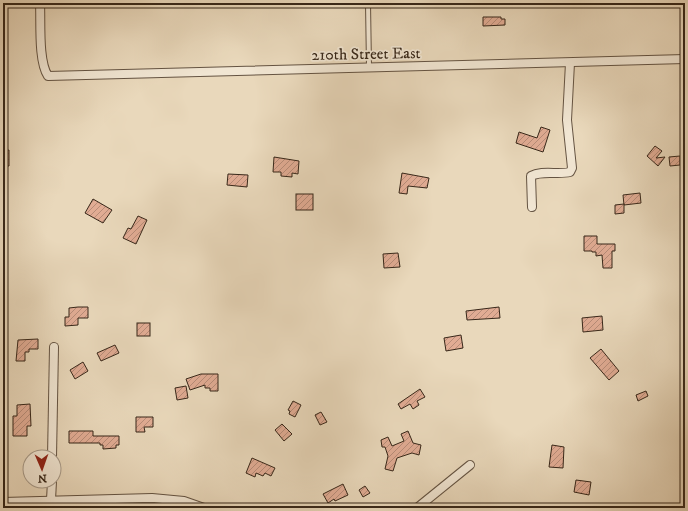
<svg xmlns="http://www.w3.org/2000/svg" width="688" height="511" font-family="'IM FELL DW Pica',serif">
<style>
.building{fill:url(#building-hatch);stroke:#372719}
.lines{fill:none;stroke-linecap:round;stroke-linejoin:round}
.service-casing{stroke:#645342;stroke-width:6}
.minor-casing{stroke:#645342;stroke-width:10}
.service{stroke:#f1e6d3;stroke-width:4}
.minor{stroke:#f1e6d3;stroke-width:8}
.labels{text-anchor:middle;dominant-baseline:central;stroke-width:3.5;stroke-linejoin:round;paint-order:stroke}
.street-label{font-size:16px;fill:#372719;stroke:#f1e6d3}
</style>
<defs>
<pattern id="building-hatch" width="6" height="6" patternUnits="userSpaceOnUse"><rect width="6" height="6" fill="#e1ac94"/><path d="M-1 1l2-2M0 6l6-6M5 7l2-2" fill="none" stroke="#b78c78"/></pattern>
</defs>
<rect width="100%" height="100%" fill="#e9d8bb"/>
<filter id="stains"><feTurbulence type="fractalNoise" baseFrequency=".005" numOctaves="4"/><feColorMatrix values="0 0 0 0 .2 0 0 0 0 .09 0 0 0 0 .02 0 0 0 .5 -.17"/></filter>
<radialGradient id="worn" r=".72"><stop offset=".6" stop-color="#630" stop-opacity="0"/><stop offset="1" stop-color="#630" stop-opacity=".3"/></radialGradient>
<g class="building">
<path d="M 483,17 L 501,17 L 501,19 L 505,19 L 505,25 L 483,26 Z"/>
<path d="M 541,127 L 550,130 L 543,152 L 516,143 L 519,132 L 537,138 Z"/>
<path d="M 655,146 L 662,151 L 656,158 L 665,157 L 658,166 L 647,156 Z"/>
<path d="M 9,150 L 9,166 L 3,166 L 3,151 Z"/>
<path d="M 680,156 L 680,165 L 670,166 L 669,157 Z"/>
<path d="M 274,157 L 299,161 L 298,174 L 292,173 L 292,177 L 281,176 L 281,172 L 273,172 Z"/>
<path d="M 402,173 L 429,178 L 427,188 L 408,186 L 407,194 L 399,193 Z"/>
<path d="M 228,174 L 248,175 L 247,187 L 227,185 Z"/>
<path d="M 640,193 L 641,203 L 624,205 L 623,195 Z"/>
<rect x="296" y="194" width="17" height="16"/>
<path d="M 93,199 L 112,210 L 103,223 L 85,213 Z"/>
<path d="M 624,204 L 624,213 L 615,214 L 615,205 Z"/>
<path d="M 138,216 L 147,220 L 136,244 L 123,238 L 128,228 L 131,229 Z"/>
<path d="M 584,236 L 597,236 L 597,244 L 615,244 L 615,251 L 612,251 L 612,268 L 603,268 L 602,255 L 596,256 L 596,252 L 592,252 L 592,251 L 584,251 Z"/>
<path d="M 398,253 L 400,267 L 384,268 L 383,254 Z"/>
<path d="M 78,307 L 88,307 L 88,318 L 78,318 L 78,325 L 65,326 L 65,317 L 69,317 L 69,308 Z"/>
<path d="M 499,307 L 500,318 L 467,320 L 466,311 Z"/>
<path d="M 602,316 L 603,330 L 583,332 L 582,318 Z"/>
<rect x="137" y="323" width="13" height="13"/>
<path d="M 461,335 L 463,348 L 446,351 L 444,338 Z"/>
<path d="M 38,339 L 38,349 L 29,349 L 29,352 L 25,352 L 25,361 L 16,361 L 18,340 Z"/>
<path d="M 115,345 L 119,353 L 101,361 L 97,353 Z"/>
<path d="M 601,349 L 619,371 L 609,380 L 590,358 Z"/>
<path d="M 83,362 L 88,371 L 75,379 L 70,370 Z"/>
<path d="M 201,374 L 218,374 L 218,391 L 210,391 L 210,388 L 205,388 L 205,385 L 190,390 L 186,379 Z"/>
<path d="M 186,386 L 188,398 L 177,400 L 175,388 Z"/>
<path d="M 420,389 L 425,397 L 417,401 L 419,405 L 413,409 L 410,404 L 401,409 L 398,404 Z"/>
<path d="M 646,391 L 648,396 L 638,401 L 636,395 Z"/>
<path d="M 293,401 L 301,405 L 295,417 L 289,414 L 290,411 L 288,410 Z"/>
<path d="M 30,404 L 31,426 L 27,426 L 27,436 L 13,436 L 13,416 L 17,416 L 17,405 Z"/>
<path d="M 321,412 L 327,422 L 320,425 L 315,415 Z"/>
<path d="M 136,417 L 153,417 L 153,427 L 144,427 L 145,432 L 136,432 Z"/>
<path d="M 282,424 L 292,434 L 284,441 L 275,430 Z"/>
<path d="M 69,431 L 93,431 L 93,436 L 119,436 L 119,445 L 116,445 L 116,448 L 103,449 L 103,445 L 100,445 L 100,443 L 69,443 Z"/>
<path d="M 408,431 L 413,443 L 421,445 L 419,455 L 412,453 L 397,458 L 393,471 L 385,469 L 388,456 L 385,447 L 382,447 L 381,440 L 388,437 L 392,446 L 404,441 L 401,434 Z"/>
<path d="M 552,445 L 564,447 L 563,468 L 549,467 Z"/>
<path d="M 252,458 L 275,468 L 271,476 L 265,473 L 263,476 L 256,473 L 255,477 L 246,473 Z"/>
<path d="M 576,480 L 591,482 L 589,495 L 574,492 Z"/>
<path d="M 343,484 L 348,495 L 335,501 L 334,499 L 328,503 L 323,494 Z"/>
<path d="M 365,486 L 370,493 L 363,497 L 359,490 Z"/>
</g>
<g class="lines">
<defs>
<path id="service" d="M 368,3 L 369,67"/>
<g id="minor">
<path d="M 40,3 C 41,22 38,61 48,76 L 685,59"/>
<path d="M 532,207 L 531,176 C 542,170 558,175 570,172 L 572,168 L 567,120 L 570,63"/>
<path d="M 52,457 L 54,347"/>
<path d="M 51,500 L 52,481"/>
<path d="M 3,502 L 152,498 L 184,501 L 204,508"/>
<path d="M 417,508 L 470,465"/>
</g>
</defs>
<use href="#service" class="service-casing"/>
<use href="#minor" class="minor-casing"/>
<use href="#service" class="service"/>
<use href="#minor" class="minor"/>
</g>
<g class="labels">
<g class="street-label">
<text transform="translate(366 54) rotate(-1)">210th Street East</text>
</g>
</g>
<rect width="688" height="511" fill="none" stroke="#e9d8bb" stroke-width="16"/>
<rect x="4" y="4" width="680" height="503" fill="none" stroke="#372719" stroke-width="2"/>
<rect x="8" y="8" width="672" height="495" fill="none" stroke="#372719"/>
<g transform="translate(42 469) rotate(178)"><circle r="19" fill="#f1e6d3" stroke="#a79a89"/>
<path d="M0-3L7 15L0 10L-7 15Z" fill="#8f2418"/>
<text y="-6" font-size="11" font-weight="bold" text-anchor="middle" fill="#372719">N</text>
</g>
<rect width="100%" height="100%" filter="url(#stains)"/>
<rect width="100%" height="100%" fill="url(#worn)"/>
</svg>
